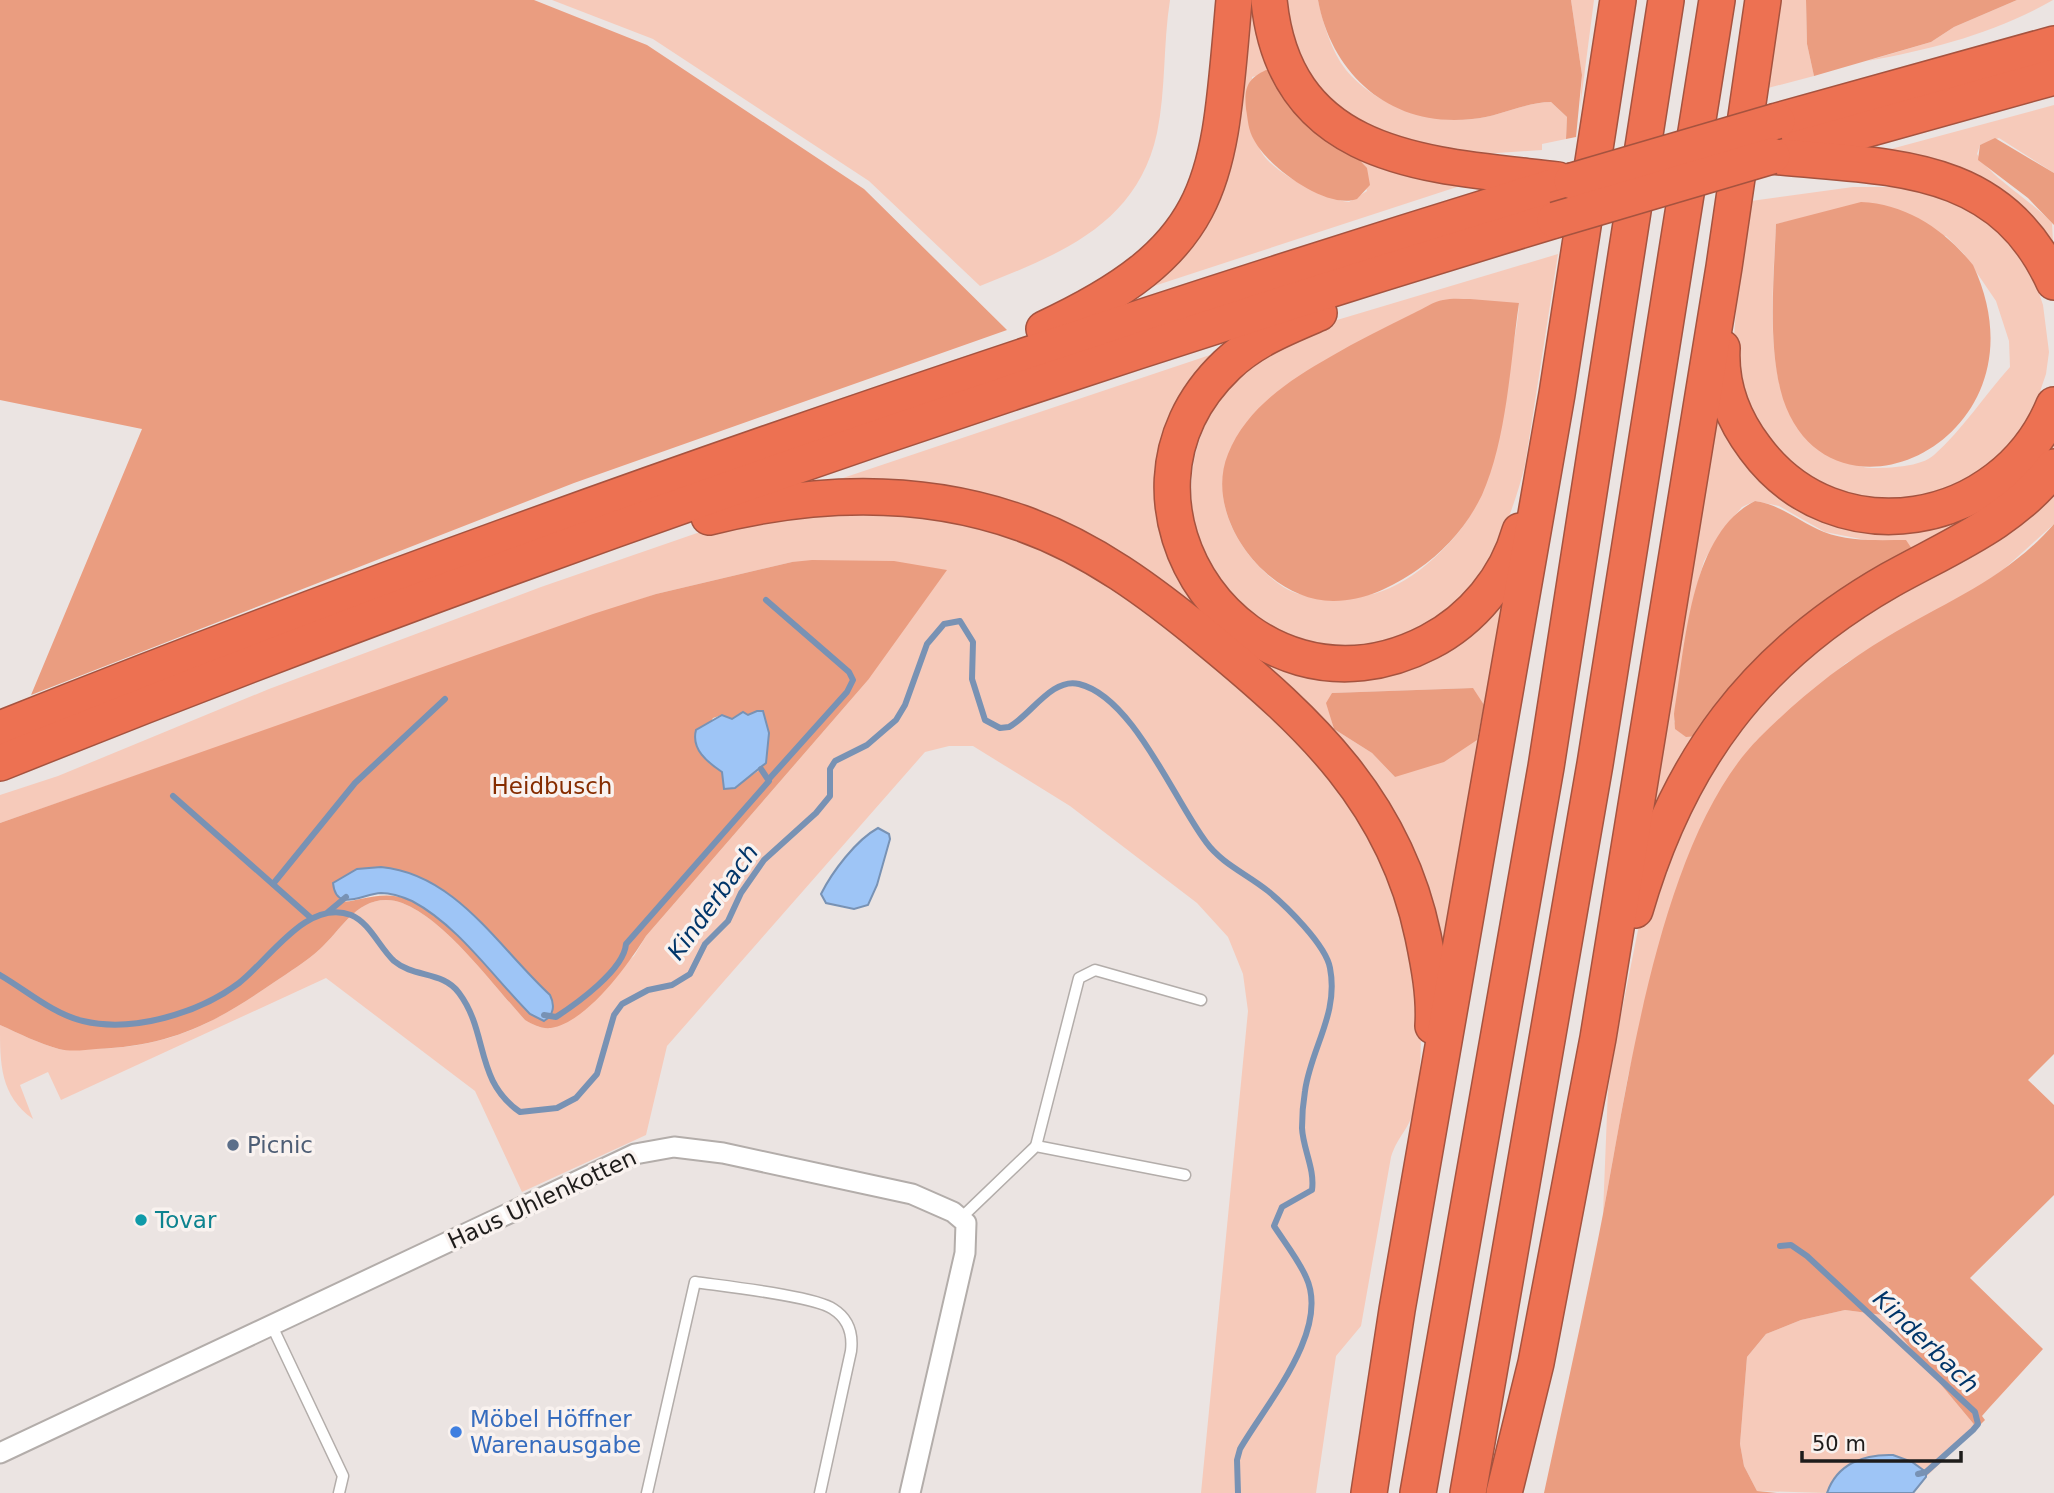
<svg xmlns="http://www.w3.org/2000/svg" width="2054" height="1493" font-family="'DejaVu Sans',sans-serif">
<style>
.green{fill:#f6caba;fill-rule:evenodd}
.forest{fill:#ea9d80;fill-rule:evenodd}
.water{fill:#9ec5f6;stroke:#7892b4;stroke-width:2}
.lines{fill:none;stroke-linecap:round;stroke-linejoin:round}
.stream{stroke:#7892b4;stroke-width:6}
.lane-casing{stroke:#b3adaa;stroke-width:13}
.street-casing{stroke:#b3adaa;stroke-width:23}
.highway-casing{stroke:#a5533f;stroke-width:38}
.lane{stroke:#fff;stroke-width:10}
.street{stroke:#fff;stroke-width:19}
.highway{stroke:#ed7152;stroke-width:35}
.highway-bridge-casing{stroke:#a5533f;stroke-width:38;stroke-linecap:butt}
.highway-bridge{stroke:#ed7152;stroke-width:35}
.service-dot{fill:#5c6f8a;stroke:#f9f2ef;stroke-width:2.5}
.culture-dot{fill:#0f9aa8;stroke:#f9f2ef;stroke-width:2.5}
.shop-dot{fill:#3f7fe0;stroke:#f9f2ef;stroke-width:2.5}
.labels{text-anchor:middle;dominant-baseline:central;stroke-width:7;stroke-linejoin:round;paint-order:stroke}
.park-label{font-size:23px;fill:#862d00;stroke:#f9f2ef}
.service-label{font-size:23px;fill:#4e5e75;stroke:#f9f2ef;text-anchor:start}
.street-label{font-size:23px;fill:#1e1c1b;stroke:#f9f2ef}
.culture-label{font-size:23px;fill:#0d838f;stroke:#f9f2ef;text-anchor:start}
.shop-label{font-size:23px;fill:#366cbe;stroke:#f9f2ef;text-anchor:start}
.water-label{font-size:24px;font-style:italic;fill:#003569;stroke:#f9f2ef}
</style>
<rect width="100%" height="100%" fill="#ebe4e2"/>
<g class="green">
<path d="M 552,0 L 1170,0 C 1163,44 1166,90 1157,133 C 1137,226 1057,255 980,286 L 869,181 L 653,39 Z"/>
<path d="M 1242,0 L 1258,0 L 1275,71 L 1252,77 C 1254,98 1252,126 1259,147 C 1266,170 1326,200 1349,202 L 1367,191 L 1355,155 L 1466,184 L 1154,286 L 1164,274 Z"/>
<path d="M 1283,0 L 1318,0 C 1323,23 1331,51 1346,70 C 1375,105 1428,124 1472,119 C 1499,117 1525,102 1551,102 L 1567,117 L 1566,139 L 1542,144 L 1542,150 L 1469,155 L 1402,146 L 1328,102 L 1299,60 Z"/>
<path d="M 1571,0 L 1594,0 L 1580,108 L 1582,75 Z"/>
<path d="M 1781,0 L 1806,0 L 1807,44 L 1814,76 L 1768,88 Z"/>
<path d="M 2017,0 L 2053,0 C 1995,33 1933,49 1867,61 L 1931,42 L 1954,27 Z"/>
<path d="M 2054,105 L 2054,173 L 1999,138 L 1980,145 L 1977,154 C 1992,179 2030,199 2052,223 L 2054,264 L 2050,255 L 1876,153 Z"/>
<path d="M 1853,187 L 1899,187 L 1925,192 L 1977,213 L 2014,245 L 2036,284 L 2043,305 L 2049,352 L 2046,374 L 2032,415 L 2019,438 L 1982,475 L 1915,502 L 1848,497 L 1783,460 L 1749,411 L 1733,348 L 1738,286 L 1751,201 ZM 1795,220 L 1946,236 L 1964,254 L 1996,301 L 2009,341 L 2010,367 C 1985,395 1962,430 1934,455 C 1921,467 1889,468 1872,468 C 1855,468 1843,458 1829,448 C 1821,443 1810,437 1803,430 C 1761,391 1774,277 1776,224 Z"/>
<path d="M 1558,254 L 1525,465 C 1506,541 1466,629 1380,645 C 1370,647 1358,645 1348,645 C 1322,646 1294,643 1271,629 C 1182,577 1165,459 1233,382 C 1259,353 1301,335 1337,320 ZM 1519,303 C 1518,325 1512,349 1509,371 C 1501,422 1496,469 1471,514 C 1453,546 1406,589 1368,595 C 1357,597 1343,594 1331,594 C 1321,594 1309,596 1299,594 C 1280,589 1261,570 1249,555 C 1198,488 1228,433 1285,386 Z"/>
<path d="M 1216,353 L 1197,385 L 1180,567 L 1334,673 L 1508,580 L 1446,968 L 1401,850 L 1136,572 L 834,481 ZM 1473,688 L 1395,777 L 1372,753 L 1334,729 L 1330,714 L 1332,693 Z"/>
<path d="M 1712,412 L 1726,424 L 1887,528 L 2054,429 L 2054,452 L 2037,475 L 1904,565 L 1866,540 L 1825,532 L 1779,506 L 1755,501 L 1742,507 L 1720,533 L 1704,561 L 1693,600 L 1674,722 L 1697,736 L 1658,813 L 1644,821 Z"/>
<path d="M 2054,488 L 2054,524 L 2004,569 L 1965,596 L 1846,663 L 1756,741 L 1722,789 L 1660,947 L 1628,1076 L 1603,1214 L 1608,1089 L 1619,1025 L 1638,930 L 1676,825 L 1756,703 L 1828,639 Z"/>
<path d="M 892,510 C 945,520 996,528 1045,551 C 1103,577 1150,615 1199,654 C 1236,684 1292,727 1321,764 C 1339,787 1365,821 1377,847 C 1413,922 1431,1023 1415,1106 C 1410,1129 1398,1135 1391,1157 L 1361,1326 L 1336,1356 L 1316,1493 L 1201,1493 L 1248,1011 L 1243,974 L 1228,937 L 1197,903 L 1070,806 L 973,746 L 949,746 L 925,752 L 667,1046 L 646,1135 L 522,1192 L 475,1091 L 326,978 L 61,1100 L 48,1072 L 20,1085 L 33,1119 C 0,1095 0,1064 0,1025 C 18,1033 40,1044 59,1049 C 69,1051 81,1049 91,1049 C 167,1048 212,1025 273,983 C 289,972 306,962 320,949 C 340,931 356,899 387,900 C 433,901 495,988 525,1020 L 539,1027 L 551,1028 L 634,956 L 646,936 L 868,680 L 894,561 L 792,562 L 656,594 L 0,823 L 0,795 L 58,776 L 269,689 L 541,587 L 703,531 L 787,513 Z"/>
<path d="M 1845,1310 L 1883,1315 L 1977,1428 L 1926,1477 L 1926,1472 C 1887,1462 1845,1442 1827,1493 L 1757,1491 L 1744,1466 L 1740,1444 L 1747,1357 L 1766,1334 L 1801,1320 Z"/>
</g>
<g class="forest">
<path d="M 0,0 L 534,0 L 647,45 L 864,189 L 1007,330 L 574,483 L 31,695 L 142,429 L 0,400 Z"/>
<path d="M 1318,0 L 1571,0 L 1582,75 L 1576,137 L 1566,139 L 1567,117 L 1551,102 C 1525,102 1499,117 1472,119 C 1392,128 1332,76 1318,0 Z"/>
<path d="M 1806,0 L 2017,0 L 1954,27 L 1931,42 L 1814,76 L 1807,44 Z"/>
<path d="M 1266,70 L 1275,71 L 1367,168 L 1370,185 L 1357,199 C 1327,210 1268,167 1254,140 C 1248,130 1248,120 1246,109 C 1244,88 1247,79 1266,70 Z"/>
<path d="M 1995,138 L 2054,173 L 2054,225 L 2028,198 L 1978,160 L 1980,145 Z"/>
<path d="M 1861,202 C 1907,204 1945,230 1973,265 C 2054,438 1831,543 1783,399 C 1767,347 1774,277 1776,224 Z"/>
<path d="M 1470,299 L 1519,303 C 1510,364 1507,439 1482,495 C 1467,526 1445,551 1417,570 C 1392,587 1364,601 1334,601 C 1268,602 1202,517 1228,454 C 1246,409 1289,380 1330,357 C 1357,341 1386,327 1414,313 C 1423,309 1434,301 1443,300 C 1452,298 1461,299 1470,299 Z"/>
<path d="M 1755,501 C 1782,505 1799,522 1824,532 C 1850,542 1879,540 1906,540 L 1914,552 L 1697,736 L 1686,737 L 1675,729 L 1674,714 C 1685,649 1689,534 1755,501 Z"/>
<path d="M 2054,524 L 2054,1054 L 2028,1080 L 2054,1105 L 2054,1195 L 1970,1278 L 2043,1349 L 1989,1408 L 1982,1416 L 1985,1420 L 1977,1428 L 1883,1315 L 1845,1310 L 1801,1320 L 1766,1334 L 1747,1357 L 1740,1444 L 1744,1466 L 1757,1491 L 1777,1493 L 1544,1493 C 1564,1400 1585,1307 1603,1214 C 1629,1079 1660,838 1759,738 C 1798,699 1840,665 1887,637 C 1947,601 2006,579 2054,524 Z"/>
<path d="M 812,560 L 894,561 L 947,570 L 868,680 L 646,936 C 628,965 587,1022 551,1028 C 541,1029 534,1025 525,1020 C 495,988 433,901 387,900 C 356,899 340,931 320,949 C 306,962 289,972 273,983 C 214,1024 170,1046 96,1049 C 85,1050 71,1052 59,1049 C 40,1044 18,1033 0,1025 L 0,823 L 593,614 L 656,594 L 792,562 ZM 739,714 L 754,714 L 769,733 L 761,769 L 735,787 L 722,778 L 722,772 L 709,763 L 696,745 L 713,718 L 722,715 L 732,719 ZM 381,867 C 455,874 500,948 550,995 C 555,1005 554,1015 544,1021 L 530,1014 C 493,977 459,925 411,901 C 383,887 351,905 343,901 C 340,899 338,895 336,892 Z"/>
<path d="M 1473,688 L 1484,705 L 1477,740 L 1444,762 L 1395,777 L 1372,753 L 1334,729 L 1326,703 L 1332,693 Z"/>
</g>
<g class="water">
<path d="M 757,711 L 763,711 L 769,733 L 766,763 L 735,788 L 724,789 L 722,772 C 707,762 691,749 696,730 L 722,715 L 732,719 L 743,712 L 748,715 Z"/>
<path d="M 878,828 L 889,834 L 890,839 L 877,885 L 868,905 L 854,909 L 826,903 L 821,894 C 832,872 856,840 878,828 Z"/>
<path d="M 381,867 C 456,874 498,947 550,995 C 555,1005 554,1015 544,1021 L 530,1014 C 493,977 459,926 412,901 C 403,897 391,893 381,893 C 362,894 336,913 333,883 L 357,869 Z"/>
<path d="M 1893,1455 L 1912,1462 L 1926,1472 L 1926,1477 L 1913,1493 L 1827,1493 C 1837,1464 1863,1454 1893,1455 Z"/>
</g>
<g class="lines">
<g class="stream">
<path d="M 766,600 L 849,672 L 853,680 L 847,692 L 769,779"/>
<path d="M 173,796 L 311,918"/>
<path d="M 273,884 L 355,783 L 445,699"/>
<path d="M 328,912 L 346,897"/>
<path d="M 0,975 C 26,990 53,1014 83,1021 C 133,1033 199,1013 239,983 C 269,960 307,898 351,915 C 370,923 379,947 394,961 C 414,978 443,971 459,993 C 489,1033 474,1080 520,1112 L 557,1108 L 576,1098 L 597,1074 L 614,1015 L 622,1004 L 648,990 L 672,985 L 690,974 L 705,944 L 728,921 L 741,893 L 764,860 L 816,813 L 830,796 L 830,769 L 835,761 L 867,745 L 896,720 L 905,705 L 927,644 L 944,624 L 960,621 L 973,642 L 972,679 L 985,720 L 1000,728 L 1009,727 C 1030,716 1052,677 1079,684 C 1133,697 1174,800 1206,842 C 1222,864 1247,874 1268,891 C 1286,906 1326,945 1330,968 C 1339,1014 1311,1048 1305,1091 C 1303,1103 1302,1116 1302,1128 C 1303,1149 1315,1169 1312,1190 L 1282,1207 L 1274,1226 C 1285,1243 1298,1259 1306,1277 C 1331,1330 1266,1404 1240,1449 L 1237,1460 L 1238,1493"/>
<path d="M 544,1015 L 556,1017 C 576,1004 624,970 626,944 L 769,781 L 761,769"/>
<path d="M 1780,1246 L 1791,1245 L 1807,1256 L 1975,1412 L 1978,1424 L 1973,1430 L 1926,1472 L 1918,1474"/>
</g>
<defs>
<g id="lane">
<path d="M 1036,1146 L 1079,978 L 1095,970 L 1201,1000"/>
<path d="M 961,1218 L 1036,1146 L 1185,1175"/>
<path d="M 272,1326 L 343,1476 L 339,1493"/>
<path d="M 647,1493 L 695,1282 C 722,1286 815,1296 833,1309 C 849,1319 853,1334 851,1351 L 820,1493"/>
</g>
<path id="street" d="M 0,1453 L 635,1154 L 674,1147 L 723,1153 L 912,1194 L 953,1212 L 966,1223 L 965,1253 L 910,1493"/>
<g id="highway">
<path d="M 1269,0 C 1285,163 1431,165 1558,180"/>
<path d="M 1777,121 L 2054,44"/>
<path d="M 1789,151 L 2054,77"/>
<path d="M 1772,156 C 1886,168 1999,160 2054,282"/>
<path d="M 1319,313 C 1286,327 1253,340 1227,365 C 1083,502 1248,736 1429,642 C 1472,620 1507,578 1520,531"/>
<path d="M 1044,329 C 1222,246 1218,180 1234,0"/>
<path d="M 1722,348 C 1720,385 1733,419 1755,448 C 1836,558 2003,529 2054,405"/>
<path d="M 709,517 C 813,491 919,487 1021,523 C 1092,548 1151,592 1209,640 C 1310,723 1395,802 1423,936 C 1429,965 1435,996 1433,1026"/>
<path d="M 0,729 C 516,523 1041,344 1572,181"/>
<path d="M 0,763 C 509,558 1030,379 1555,220"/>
<path d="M 1635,910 C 1678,761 1755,657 1890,580 C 1947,548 2013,522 2054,467"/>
<path d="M 1369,1493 L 1397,1310 L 1557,394 L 1618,0"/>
<path d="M 1418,1493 L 1546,767 L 1666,0"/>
<path d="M 1468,1493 L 1595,764 L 1717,0"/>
<path d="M 1504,1493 L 1536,1363 L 1598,1038 L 1724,267 L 1763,0"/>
</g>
</defs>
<use href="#lane" class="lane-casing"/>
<use href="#street" class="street-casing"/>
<use href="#highway" class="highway-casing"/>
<use href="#lane" class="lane"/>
<use href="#street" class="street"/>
<use href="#highway" class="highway"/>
<defs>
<g id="highway-bridge">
<path d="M 1572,181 L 1777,121"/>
<path d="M 1555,220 L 1772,156"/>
</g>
</defs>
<use href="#highway-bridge" class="highway-bridge-casing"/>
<use href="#highway-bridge" class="highway-bridge"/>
</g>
<circle class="service-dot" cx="233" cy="1145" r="7"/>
<circle class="culture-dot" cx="141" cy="1220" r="7"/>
<circle class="shop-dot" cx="456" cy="1432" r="7"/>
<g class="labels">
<g class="park-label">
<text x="552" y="786">Heidbusch</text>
</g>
<g class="service-label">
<text x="247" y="1145">Picnic</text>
</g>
<g class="street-label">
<text transform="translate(542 1199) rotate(-25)">Haus Uhlenkotten</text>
</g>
<g class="culture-label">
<text x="155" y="1220">Tovar</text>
</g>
<g class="shop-label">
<text x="470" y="1419">Möbel Höffner<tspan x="470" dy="26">Warenausgabe</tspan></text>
</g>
<g class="water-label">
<text transform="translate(713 902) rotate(-54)">Kinderbach</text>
<text transform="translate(1926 1342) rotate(44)">Kinderbach</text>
</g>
</g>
<path d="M1802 1451v10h159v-10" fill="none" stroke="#1e1c1b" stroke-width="3.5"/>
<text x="1812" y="1451" font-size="21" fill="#1e1c1b" stroke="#f9f2ef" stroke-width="5" paint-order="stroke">50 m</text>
</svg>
